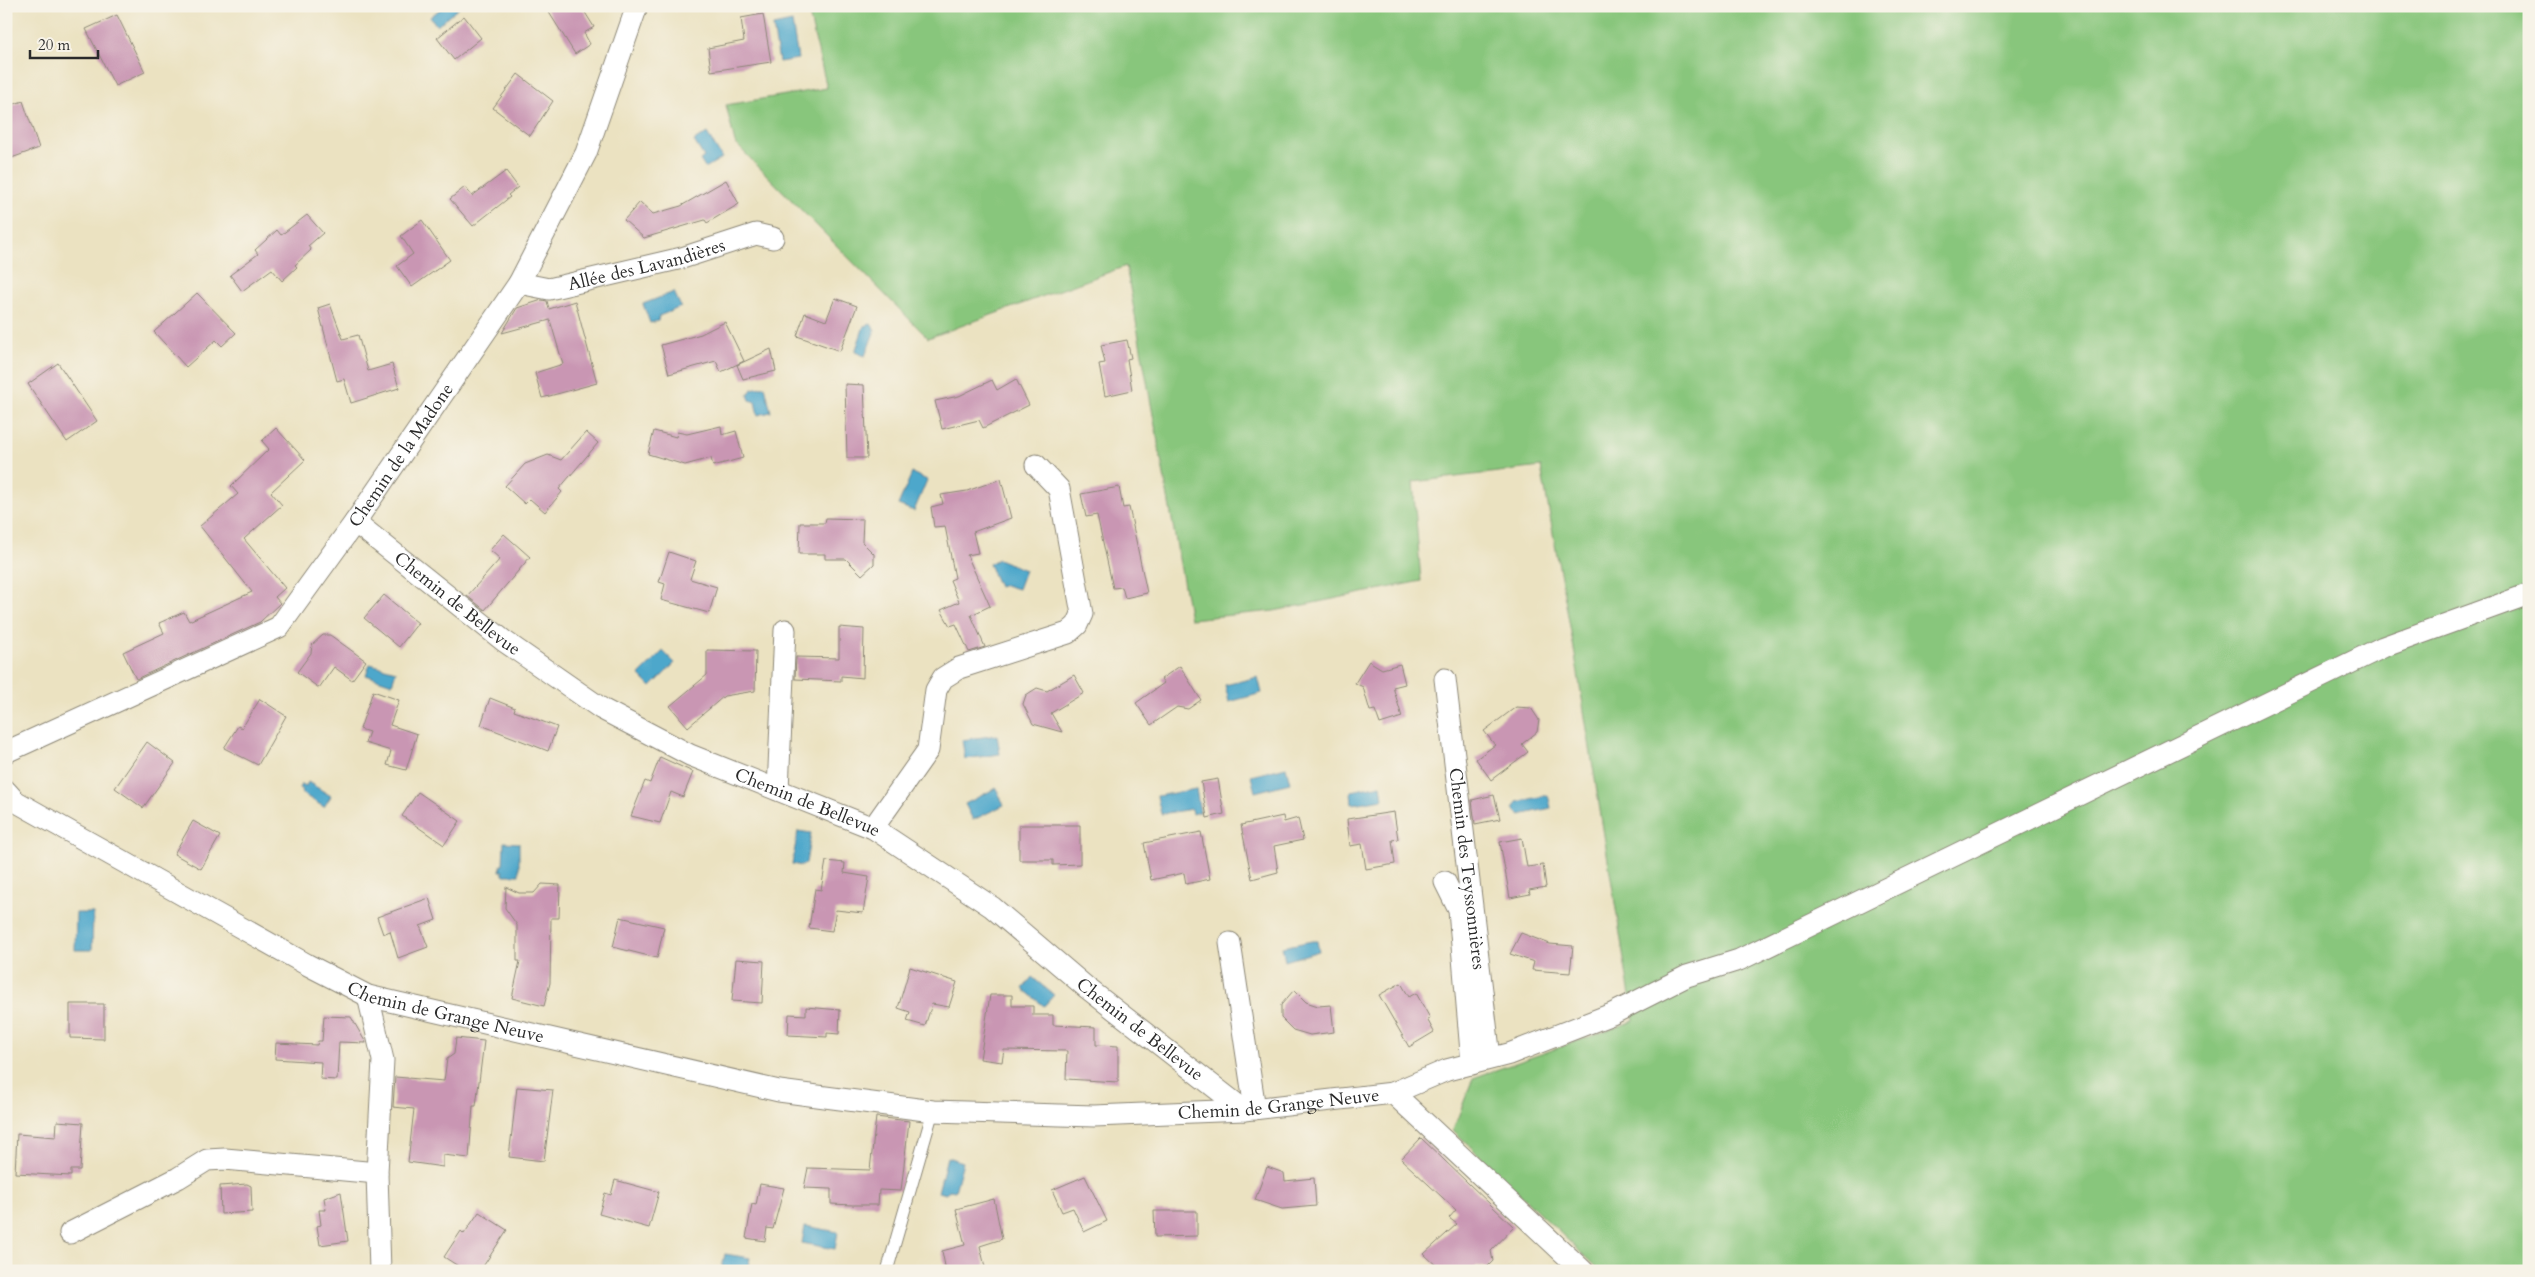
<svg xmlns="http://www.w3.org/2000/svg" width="2535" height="1277" font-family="Cardo,serif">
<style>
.green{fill:#88c67c;stroke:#5a7854}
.water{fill:#4da7cb;stroke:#3c697b}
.building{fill:#c996b3}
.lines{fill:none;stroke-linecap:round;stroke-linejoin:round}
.service-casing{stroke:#8b8676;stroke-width:13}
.minor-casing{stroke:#8b8676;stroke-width:23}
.service{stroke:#fff;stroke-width:11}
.minor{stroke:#fff;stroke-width:21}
.labels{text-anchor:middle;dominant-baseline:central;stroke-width:5;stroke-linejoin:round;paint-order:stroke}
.street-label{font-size:18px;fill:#2b2b2b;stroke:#f7f3e8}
</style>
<rect width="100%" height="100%" fill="#f7f3e8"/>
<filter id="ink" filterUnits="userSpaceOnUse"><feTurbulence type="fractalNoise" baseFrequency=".02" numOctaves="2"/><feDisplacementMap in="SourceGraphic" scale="10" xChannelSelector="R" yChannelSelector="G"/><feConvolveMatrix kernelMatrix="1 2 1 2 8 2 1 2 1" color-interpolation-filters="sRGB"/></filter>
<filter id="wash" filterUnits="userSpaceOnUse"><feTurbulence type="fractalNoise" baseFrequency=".0096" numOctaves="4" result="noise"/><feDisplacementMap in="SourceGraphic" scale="20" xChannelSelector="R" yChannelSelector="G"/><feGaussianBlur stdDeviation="1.12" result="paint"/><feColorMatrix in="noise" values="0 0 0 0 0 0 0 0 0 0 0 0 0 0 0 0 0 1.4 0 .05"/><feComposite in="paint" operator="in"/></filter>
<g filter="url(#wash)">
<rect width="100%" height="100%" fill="#ebe2c1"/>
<path class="green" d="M 807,6 L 2529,6 L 2529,1271 L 1600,1271 L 1453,1130 L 1473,1078 L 1634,1021 L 1574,649 L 1541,467 L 1413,482 L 1421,581 L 1274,611 L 1190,619 L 1126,266 L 928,338 L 735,143 L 726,105 L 827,88 Z"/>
<g class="water">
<path d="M 444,6 L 461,6 L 437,26 L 430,17 Z"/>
<path d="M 792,22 L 798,59 L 779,62 L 773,26 Z"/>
<path d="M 707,133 L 722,158 L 705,168 L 700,160 L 704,157 L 694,141 Z"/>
<path d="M 674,292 L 681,307 L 659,316 L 658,321 L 650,323 L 643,304 Z"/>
<path d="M 871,324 L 875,330 L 865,356 L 855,352 L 864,326 Z"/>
<path d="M 765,386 L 771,412 L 758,415 L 755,402 L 750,400 L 748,395 L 752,389 Z"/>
<path d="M 912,473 L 927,480 L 914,511 L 898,505 Z"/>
<path d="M 998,559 L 1025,570 L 1018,589 L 1005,585 L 999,587 L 989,564 Z"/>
<path d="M 663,651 L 675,663 L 651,687 L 639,675 Z"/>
<path d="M 370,664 L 396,671 L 392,684 L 366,675 Z"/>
<path d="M 1258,677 L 1262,693 L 1229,702 L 1225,685 Z"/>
<path d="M 997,735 L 1000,754 L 965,759 L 962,740 Z"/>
<path d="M 1286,767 L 1290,783 L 1255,792 L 1251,776 Z"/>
<path d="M 308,782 L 331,796 L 324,807 L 301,793 L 303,790 L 300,788 L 302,784 L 306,786 Z"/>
<path d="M 1381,785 L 1383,799 L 1352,804 L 1351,791 Z"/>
<path d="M 996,788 L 1004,805 L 973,820 L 965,804 Z"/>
<path d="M 1196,789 L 1200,812 L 1193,814 L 1192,809 L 1161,814 L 1157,796 Z"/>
<path d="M 1548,795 L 1551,808 L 1520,815 L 1513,809 L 1517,802 Z"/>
<path d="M 798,831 L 811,833 L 806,863 L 802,866 L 792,864 Z"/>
<path d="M 504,842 L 519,843 L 519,875 L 503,875 L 503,871 L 500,871 L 501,865 L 503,865 Z"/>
<path d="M 76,913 L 93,913 L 92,950 L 75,950 Z"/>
<path d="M 1312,941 L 1317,941 L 1319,951 L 1285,961 L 1282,947 Z"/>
<path d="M 1032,977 L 1054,995 L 1044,1006 L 1023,989 Z"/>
<path d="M 947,1157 L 963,1162 L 955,1191 L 949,1190 L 946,1194 L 938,1192 Z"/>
<path d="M 805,1226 L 838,1232 L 835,1249 L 802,1243 Z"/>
<path d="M 725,1254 L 750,1258 L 747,1271 L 722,1267 Z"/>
</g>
<g id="blocks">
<g class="building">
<path d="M 545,6 L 581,6 L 594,27 L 584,33 L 590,44 L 575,54 Z"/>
<path d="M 763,14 L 771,62 L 711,71 L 708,48 L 744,41 L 741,18 Z"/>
<path d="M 117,15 L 145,72 L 115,86 L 86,29 Z"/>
<path d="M 464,16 L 481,38 L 454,60 L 437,38 Z"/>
<path d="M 518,74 L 553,101 L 530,136 L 493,108 Z"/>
<path d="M 23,101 L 39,148 L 6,160 L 6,107 Z"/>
<path d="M 506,171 L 518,187 L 508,195 L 510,197 L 473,226 L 450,199 L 465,187 L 472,196 Z"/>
<path d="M 726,180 L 739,204 L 707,223 L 705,220 L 644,238 L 624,220 L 640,202 L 653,214 L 681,206 Z"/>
<path d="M 307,215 L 323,233 L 308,246 L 311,250 L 295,265 L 297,267 L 282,281 L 272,269 L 242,291 L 230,275 L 258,254 L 255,250 L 277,230 L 281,235 Z"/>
<path d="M 422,220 L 450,260 L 412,287 L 397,266 L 413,254 L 401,236 Z"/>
<path d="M 197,293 L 236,333 L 222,346 L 216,340 L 186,367 L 154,332 Z"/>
<path d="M 835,298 L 857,306 L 840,351 L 797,336 L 805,313 L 826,321 Z"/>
<path d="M 542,300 L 547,301 L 549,309 L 575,301 L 597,383 L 542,398 L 535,373 L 563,364 L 550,320 L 502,333 L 517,308 Z"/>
<path d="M 330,304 L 343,339 L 358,335 L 368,371 L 392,364 L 399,388 L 351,403 L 344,379 L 337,381 L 318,308 Z"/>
<path d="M 725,322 L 744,361 L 721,372 L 716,361 L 669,374 L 661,345 L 701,334 Z"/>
<path d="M 1127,340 L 1131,358 L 1127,359 L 1132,390 L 1105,396 L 1099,364 L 1105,363 L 1101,345 Z"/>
<path d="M 771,349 L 776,371 L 743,379 L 737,365 Z"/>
<path d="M 58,363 L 97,421 L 67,442 L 28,384 Z"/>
<path d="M 1016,379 L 1029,405 L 983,428 L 979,420 L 942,429 L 935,401 L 959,396 L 992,380 L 997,390 Z"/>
<path d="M 845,384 L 864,385 L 867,458 L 847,458 Z"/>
<path d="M 721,426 L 722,435 L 736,431 L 743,458 L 713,466 L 711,458 L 685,465 L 648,454 L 654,431 L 676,437 L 677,432 L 687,434 Z"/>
<path d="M 276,428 L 305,460 L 271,492 L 282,505 L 244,539 L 285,588 L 275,597 L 280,603 L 260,622 L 136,679 L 123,652 L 164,633 L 159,623 L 184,612 L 189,621 L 252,592 L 200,526 L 238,494 L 231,486 L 269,449 L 262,441 Z"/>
<path d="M 586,432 L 598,443 L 559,489 L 562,492 L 545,512 L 530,499 L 525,504 L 505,486 L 525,464 L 548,455 L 561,460 Z"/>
<path d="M 1001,479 L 1011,518 L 973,532 L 978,553 L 967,555 L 990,606 L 971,615 L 985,647 L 969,652 L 956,624 L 950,626 L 941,610 L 959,602 L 950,580 L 955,578 L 945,526 L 934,527 L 931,507 L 943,504 L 941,495 L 967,491 Z"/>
<path d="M 1119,487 L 1123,508 L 1129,507 L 1147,593 L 1125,598 L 1122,587 L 1113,588 L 1097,515 L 1086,517 L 1081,494 Z"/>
<path d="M 826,518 L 863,519 L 862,542 L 874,554 L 874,564 L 862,575 L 846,559 L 825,559 L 825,554 L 799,554 L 800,523 L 825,523 Z"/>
<path d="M 504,534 L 530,557 L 485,610 L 467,596 L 500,559 L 490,550 Z"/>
<path d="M 669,552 L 696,561 L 690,579 L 717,587 L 709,613 L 661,600 L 665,584 L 659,582 Z"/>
<path d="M 384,595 L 418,623 L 399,647 L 364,618 Z"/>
<path d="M 839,627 L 864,629 L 863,678 L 841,676 L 841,681 L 795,679 L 796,657 L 839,658 Z"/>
<path d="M 323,635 L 330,635 L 366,661 L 352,680 L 334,667 L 319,688 L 297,672 L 311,653 L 312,645 Z"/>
<path d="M 707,650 L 756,651 L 755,691 L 724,696 L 688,727 L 670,706 L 707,675 Z"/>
<path d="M 1369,661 L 1382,669 L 1400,664 L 1405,684 L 1393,687 L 1402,717 L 1380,724 L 1375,710 L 1370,711 L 1363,687 L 1355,683 Z"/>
<path d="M 1180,666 L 1201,700 L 1188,709 L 1177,707 L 1151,725 L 1136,703 L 1164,683 L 1161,679 Z"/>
<path d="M 1074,675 L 1084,693 L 1051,713 L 1062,732 L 1033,724 L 1023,704 L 1026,695 L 1037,688 L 1047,691 Z"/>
<path d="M 373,691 L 399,700 L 390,725 L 417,734 L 406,770 L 387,765 L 391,751 L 365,743 L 369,732 L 360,729 Z"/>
<path d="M 490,698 L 515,708 L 514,711 L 557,727 L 548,751 L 481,725 Z"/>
<path d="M 260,699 L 286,716 L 258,765 L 224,748 L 238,726 L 242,728 Z"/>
<path d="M 1516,707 L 1531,708 L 1539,720 L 1537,732 L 1522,744 L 1528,752 L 1491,780 L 1476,759 L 1495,745 L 1484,731 Z"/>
<path d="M 147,742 L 175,763 L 143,808 L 115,788 Z"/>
<path d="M 660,757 L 693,772 L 683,797 L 671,792 L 660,823 L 631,816 L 645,781 L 650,783 Z"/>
<path d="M 1218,779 L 1224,814 L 1207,818 L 1201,782 Z"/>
<path d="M 418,792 L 460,821 L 444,845 L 402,816 Z"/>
<path d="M 1494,795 L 1500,819 L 1475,824 L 1472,800 Z"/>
<path d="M 1394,812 L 1398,839 L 1392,840 L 1395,864 L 1366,869 L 1362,844 L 1350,846 L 1347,819 Z"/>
<path d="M 1283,816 L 1284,822 L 1298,818 L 1303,840 L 1274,846 L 1278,872 L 1252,879 L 1241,825 Z"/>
<path d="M 193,821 L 220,836 L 201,869 L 174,854 Z"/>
<path d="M 1019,825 L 1080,825 L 1080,864 L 1053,865 L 1053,860 L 1019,860 Z"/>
<path d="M 1201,832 L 1210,879 L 1186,884 L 1184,873 L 1151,880 L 1144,843 Z"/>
<path d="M 1522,838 L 1527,867 L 1543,865 L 1546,887 L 1529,890 L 1530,894 L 1510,898 L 1500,842 Z"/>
<path d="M 826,861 L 845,863 L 844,873 L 869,877 L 863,913 L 836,910 L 832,931 L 809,928 L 815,889 L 821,890 Z"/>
<path d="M 542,884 L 560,885 L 559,918 L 551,918 L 550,983 L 544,1006 L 512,998 L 520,961 L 517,961 L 517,925 L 505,908 L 506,887 L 519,893 L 534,893 Z"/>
<path d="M 429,898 L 436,920 L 420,926 L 428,947 L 398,958 L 390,931 L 383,934 L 377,917 Z"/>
<path d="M 620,917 L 664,927 L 657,958 L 613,947 Z"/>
<path d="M 1521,933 L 1550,944 L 1573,946 L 1570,973 L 1532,970 L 1534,962 L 1510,954 Z"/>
<path d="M 736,959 L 764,961 L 762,1003 L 732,1001 Z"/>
<path d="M 910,967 L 957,982 L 949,1007 L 932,1004 L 925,1026 L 907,1021 L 910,1012 L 898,1008 Z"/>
<path d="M 1401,983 L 1409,997 L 1416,993 L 1430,1018 L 1427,1019 L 1434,1032 L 1409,1047 L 1379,995 Z"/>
<path d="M 1294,990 L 1306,1002 L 1318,1006 L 1331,1005 L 1334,1032 L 1310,1035 L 1293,1030 L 1281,1018 L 1281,1005 Z"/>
<path d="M 990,995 L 1012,995 L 1012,1006 L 1033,1006 L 1033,1015 L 1053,1015 L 1053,1025 L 1096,1027 L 1096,1045 L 1118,1046 L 1118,1082 L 1066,1079 L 1067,1051 L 1004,1050 L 1002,1062 L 980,1059 Z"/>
<path d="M 70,1004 L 104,1004 L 104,1039 L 70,1038 Z"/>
<path d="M 806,1007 L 840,1010 L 839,1034 L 827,1033 L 827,1037 L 788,1035 L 789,1014 L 806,1015 Z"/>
<path d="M 324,1016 L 351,1017 L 366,1043 L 339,1042 L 337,1080 L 320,1079 L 321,1062 L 275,1059 L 276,1043 L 317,1045 L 318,1041 L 322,1041 Z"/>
<path d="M 456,1038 L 484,1041 L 476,1106 L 473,1106 L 469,1158 L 443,1155 L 443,1167 L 408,1162 L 414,1109 L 393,1107 L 395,1077 L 444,1081 L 447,1059 L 454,1054 Z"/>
<path d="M 517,1087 L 553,1090 L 544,1161 L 509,1157 Z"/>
<path d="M 876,1117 L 909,1121 L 901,1191 L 879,1190 L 878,1205 L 853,1205 L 831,1204 L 831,1189 L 804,1188 L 808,1168 L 870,1170 Z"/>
<path d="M 57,1121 L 83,1123 L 80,1170 L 71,1170 L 71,1176 L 15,1173 L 17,1134 L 56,1137 Z"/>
<path d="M 1421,1138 L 1514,1227 L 1491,1251 L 1493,1261 L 1487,1267 L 1477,1266 L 1472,1271 L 1442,1271 L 1424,1254 L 1457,1224 L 1449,1218 L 1456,1210 L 1401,1159 Z"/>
<path d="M 1267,1167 L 1284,1173 L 1285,1181 L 1314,1178 L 1316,1206 L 1282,1209 L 1255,1200 Z"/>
<path d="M 1085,1176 L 1107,1221 L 1084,1232 L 1073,1208 L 1062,1212 L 1052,1190 Z"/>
<path d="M 615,1180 L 659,1192 L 649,1228 L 599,1214 L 605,1193 L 611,1195 Z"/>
<path d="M 247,1184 L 251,1186 L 252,1212 L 221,1214 L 220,1186 Z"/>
<path d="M 760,1184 L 784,1188 L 773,1229 L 767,1228 L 765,1241 L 746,1238 L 752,1204 L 756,1205 Z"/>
<path d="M 341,1192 L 348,1241 L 320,1245 L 317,1226 L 321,1225 L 319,1210 L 326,1210 L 324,1198 Z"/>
<path d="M 994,1199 L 1002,1239 L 980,1246 L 986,1271 L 946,1271 L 942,1251 L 965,1245 L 956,1209 Z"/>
<path d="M 1154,1211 L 1197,1211 L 1197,1236 L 1155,1237 Z"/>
<path d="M 479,1212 L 507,1230 L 480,1271 L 466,1271 L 444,1257 L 461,1231 L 464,1234 Z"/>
</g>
</g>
</g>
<g filter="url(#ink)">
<use href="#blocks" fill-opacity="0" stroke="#8b8676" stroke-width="1"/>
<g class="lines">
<defs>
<path id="service" d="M 887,1271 L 933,1111"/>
<g id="minor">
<path id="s1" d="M 519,283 L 549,289 L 682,258 L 756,234 L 773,238"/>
<path id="s2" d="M 355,522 L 504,641 L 602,709 L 690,755 L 873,828 L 992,907 L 1087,988 L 1244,1110"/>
<path id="s3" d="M 1445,679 L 1490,1058"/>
<path id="s4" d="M 6,752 L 279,627 L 355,522 L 519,283 L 586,153 L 637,6"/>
<path d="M 778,790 L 785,630"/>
<path id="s5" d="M 6,791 L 15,801 L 306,964 L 368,996 L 779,1091 L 933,1111 L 1094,1116 L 1244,1110 L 1393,1093 L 1583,1271"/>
<path d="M 873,828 L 928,750 L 936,690 L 943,678 L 959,668 L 1068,633 L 1077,625 L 1082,614 L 1059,489 L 1036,465"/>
<path d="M 1445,882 L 1459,910 L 1472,1064"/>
<path d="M 1230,943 L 1255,1109"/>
<path d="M 368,996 L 383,1060 L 377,1173 L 380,1271"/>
<path d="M 1393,1093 L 1447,1070 L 1509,1054 L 1612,1014 L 1687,976 L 1739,960 L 2383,647 L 2529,594"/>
<path d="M 70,1233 L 178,1178 L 207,1160 L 225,1159 L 377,1173"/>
</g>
</defs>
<use href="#service" class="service-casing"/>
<use href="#minor" class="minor-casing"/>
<use href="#service" class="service"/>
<use href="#minor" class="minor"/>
</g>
</g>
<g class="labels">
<g class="street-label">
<text stroke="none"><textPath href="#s1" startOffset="131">Allée des Lavandières</textPath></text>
<text stroke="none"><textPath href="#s4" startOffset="511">Chemin de la Madone</textPath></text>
<text stroke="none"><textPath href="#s2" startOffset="131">Chemin de Bellevue</textPath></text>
<text stroke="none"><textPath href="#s2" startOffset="536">Chemin de Bellevue</textPath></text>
<text stroke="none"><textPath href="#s3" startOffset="191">Chemin des Teyssonnières</textPath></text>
<text stroke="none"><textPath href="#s5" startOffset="496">Chemin de Grange Neuve</textPath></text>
<text stroke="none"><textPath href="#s2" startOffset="941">Chemin de Bellevue</textPath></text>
<text stroke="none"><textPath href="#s5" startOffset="1340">Chemin de Grange Neuve</textPath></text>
</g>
</g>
<rect width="2535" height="1277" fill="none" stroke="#f7f3e8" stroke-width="25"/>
<path d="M30 50v8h68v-8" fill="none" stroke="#2b2b2b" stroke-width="2.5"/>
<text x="38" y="50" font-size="15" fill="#2b2b2b" stroke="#f7f3e8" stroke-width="4" paint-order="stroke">20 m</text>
</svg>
